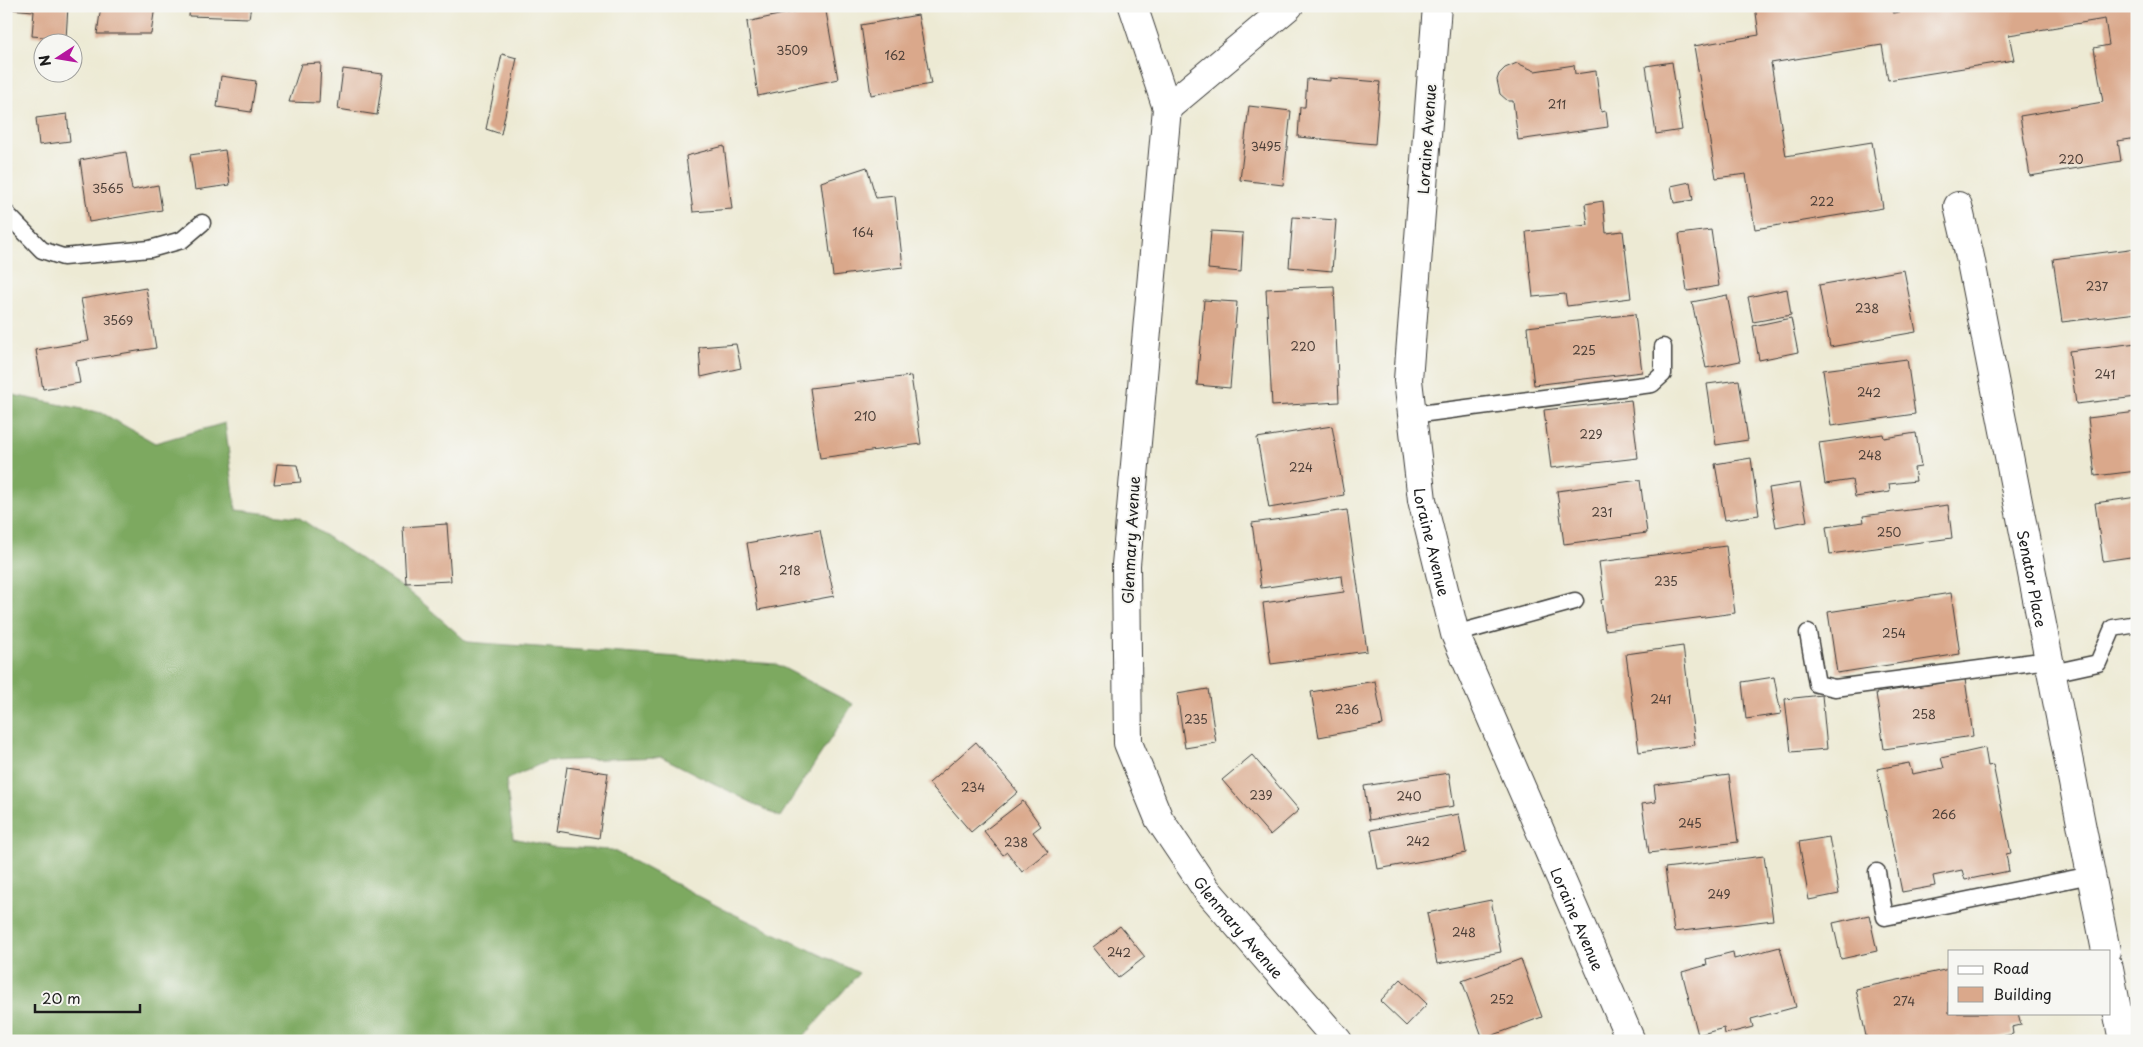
<svg xmlns="http://www.w3.org/2000/svg" width="2143" height="1047" font-family="'Playpen Sans',sans-serif">
<style>
.forest{fill:#7da961;stroke:#4c623e}
.building{fill:#daa88b}
.lines{fill:none;stroke-linecap:round;stroke-linejoin:round}
.service-casing{stroke:#3b3b38;stroke-width:19}
.minor-casing{stroke:#3b3b38;stroke-width:30}
.service{stroke:#fff;stroke-width:16}
.minor{stroke:#fff;stroke-width:28}
.labels{text-anchor:middle;dominant-baseline:central;stroke-width:4;stroke-linejoin:round;paint-order:stroke}
.number-label{font-size:12px;fill:#4c3f38}
.street-label{font-size:15px;fill:#1c1c1c;stroke:#f6f6f2}
</style>
<rect width="100%" height="100%" fill="#f6f6f2"/>
<filter id="ink" filterUnits="userSpaceOnUse"><feTurbulence type="fractalNoise" baseFrequency=".02" numOctaves="2"/><feDisplacementMap in="SourceGraphic" scale="10" xChannelSelector="R" yChannelSelector="G"/><feConvolveMatrix kernelMatrix="1 2 1 2 8 2 1 2 1" color-interpolation-filters="sRGB"/></filter>
<filter id="wash" filterUnits="userSpaceOnUse"><feTurbulence type="fractalNoise" baseFrequency=".0096" numOctaves="4" result="noise"/><feDisplacementMap in="SourceGraphic" scale="20" xChannelSelector="R" yChannelSelector="G"/><feGaussianBlur stdDeviation="1.12" result="paint"/><feColorMatrix in="noise" values="0 0 0 0 0 0 0 0 0 0 0 0 0 0 0 0 0 1.4 0 .05"/><feComposite in="paint" operator="in"/></filter>
<g filter="url(#wash)">
<rect width="100%" height="100%" fill="#edead4"/>
<path class="forest" d="M 6,330 L 8,394 L 102,413 L 155,443 L 225,423 L 236,510 L 298,517 L 415,596 L 467,642 L 776,664 L 853,704 L 780,817 L 662,757 L 547,761 L 506,780 L 513,838 L 553,847 L 612,850 L 723,909 L 859,973 L 800,1041 L 6,1041 Z"/>
<g id="blocks">
<g class="building">
<path d="M 9,6 L 68,6 L 66,39 L 32,36 L 34,11 L 8,9 Z"/>
<path d="M 101,6 L 155,6 L 151,34 L 97,34 Z"/>
<path d="M 190,6 L 251,6 L 249,18 L 189,16 Z"/>
<path d="M 819,6 L 825,6 L 838,79 L 758,96 L 747,22 Z"/>
<path d="M 1755,6 L 1892,6 L 1893,13 L 1932,6 L 2137,6 L 2137,138 L 2118,141 L 2121,161 L 2030,176 L 2020,116 L 2103,102 L 2094,48 L 2109,45 L 2105,19 L 2009,35 L 2014,60 L 1888,80 L 1882,45 L 1771,63 L 1786,156 L 1872,142 L 1883,208 L 1755,229 L 1746,174 L 1716,178 L 1694,46 L 1759,35 Z"/>
<path d="M 918,15 L 931,84 L 871,95 L 861,25 Z"/>
<path d="M 502,54 L 517,58 L 501,134 L 486,129 Z"/>
<path d="M 1672,62 L 1682,130 L 1656,134 L 1646,66 Z"/>
<path d="M 321,63 L 319,103 L 289,102 L 301,64 Z"/>
<path d="M 1517,63 L 1535,71 L 1574,65 L 1575,74 L 1596,71 L 1601,112 L 1606,111 L 1608,127 L 1518,140 L 1513,101 L 1508,101 L 1500,94 L 1497,80 L 1499,74 L 1505,68 Z"/>
<path d="M 343,69 L 383,74 L 377,115 L 338,109 Z"/>
<path d="M 221,76 L 256,81 L 251,112 L 217,107 Z"/>
<path d="M 1330,78 L 1380,82 L 1375,144 L 1298,137 L 1300,107 L 1305,107 L 1307,79 L 1330,81 Z"/>
<path d="M 1249,106 L 1291,111 L 1283,185 L 1240,180 Z"/>
<path d="M 67,114 L 70,141 L 39,145 L 36,118 Z"/>
<path d="M 724,146 L 732,209 L 693,212 L 686,156 Z"/>
<path d="M 225,150 L 230,185 L 195,190 L 190,155 Z"/>
<path d="M 126,152 L 132,190 L 158,185 L 162,210 L 89,222 L 80,160 Z"/>
<path d="M 867,167 L 876,198 L 895,196 L 903,267 L 833,276 L 821,182 Z"/>
<path d="M 1690,182 L 1693,200 L 1674,203 L 1671,186 Z"/>
<path d="M 1603,201 L 1606,233 L 1623,231 L 1631,298 L 1567,306 L 1565,294 L 1533,297 L 1526,232 L 1588,225 L 1585,204 Z"/>
<path d="M 1293,217 L 1336,220 L 1332,271 L 1289,267 Z"/>
<path d="M 1711,230 L 1719,286 L 1687,291 L 1679,234 Z"/>
<path d="M 1211,231 L 1243,233 L 1241,272 L 1208,269 Z"/>
<path d="M 2137,248 L 2137,313 L 2062,322 L 2053,259 Z"/>
<path d="M 1904,270 L 1916,332 L 1830,347 L 1819,285 Z"/>
<path d="M 1334,286 L 1339,402 L 1272,406 L 1266,289 Z"/>
<path d="M 146,288 L 156,348 L 76,361 L 80,383 L 43,389 L 36,350 L 89,341 L 81,299 Z"/>
<path d="M 1787,289 L 1791,315 L 1753,322 L 1748,297 Z"/>
<path d="M 1727,295 L 1740,361 L 1706,368 L 1692,302 Z"/>
<path d="M 1204,300 L 1237,302 L 1230,388 L 1197,385 Z"/>
<path d="M 1635,314 L 1642,372 L 1534,385 L 1527,327 Z"/>
<path d="M 1791,318 L 1798,352 L 1759,360 L 1753,326 Z"/>
<path d="M 2137,343 L 2137,397 L 2076,404 L 2069,351 Z"/>
<path d="M 736,344 L 741,368 L 701,377 L 699,347 Z"/>
<path d="M 1907,359 L 1915,414 L 1831,426 L 1823,370 Z"/>
<path d="M 911,376 L 921,444 L 820,458 L 810,388 Z"/>
<path d="M 1739,380 L 1748,440 L 1716,445 L 1707,384 Z"/>
<path d="M 1631,400 L 1638,458 L 1551,468 L 1544,410 Z"/>
<path d="M 2137,412 L 2137,471 L 2095,476 L 2088,418 Z"/>
<path d="M 1332,426 L 1344,495 L 1269,508 L 1257,438 Z"/>
<path d="M 1916,433 L 1921,467 L 1914,468 L 1916,481 L 1889,484 L 1890,492 L 1855,497 L 1852,480 L 1825,484 L 1819,443 L 1883,434 L 1884,438 Z"/>
<path d="M 1751,458 L 1759,515 L 1725,520 L 1715,464 Z"/>
<path d="M 277,464 L 297,465 L 301,482 L 274,484 Z"/>
<path d="M 1640,480 L 1647,533 L 1564,544 L 1557,491 Z"/>
<path d="M 1800,483 L 1807,521 L 1776,527 L 1769,488 Z"/>
<path d="M 2137,497 L 2137,556 L 2103,561 L 2095,503 Z"/>
<path d="M 1948,505 L 1952,538 L 1830,554 L 1826,527 L 1864,522 L 1863,516 Z"/>
<path d="M 1347,510 L 1367,651 L 1271,664 L 1263,603 L 1344,592 L 1342,576 L 1261,588 L 1252,523 Z"/>
<path d="M 447,524 L 451,581 L 406,583 L 403,527 Z"/>
<path d="M 820,530 L 834,596 L 758,610 L 747,543 Z"/>
<path d="M 1726,546 L 1735,613 L 1605,630 L 1601,600 L 1604,599 L 1599,562 Z"/>
<path d="M 1951,593 L 1960,654 L 1837,673 L 1828,612 Z"/>
<path d="M 1683,646 L 1695,745 L 1639,752 L 1626,654 Z"/>
<path d="M 1774,677 L 1781,714 L 1746,719 L 1742,682 Z"/>
<path d="M 1965,679 L 1973,736 L 1884,749 L 1876,693 Z"/>
<path d="M 1375,681 L 1383,725 L 1319,737 L 1311,692 Z"/>
<path d="M 1208,689 L 1216,743 L 1185,748 L 1177,694 Z"/>
<path d="M 1822,695 L 1827,749 L 1791,752 L 1785,699 Z"/>
<path d="M 976,742 L 1018,792 L 971,832 L 929,783 Z"/>
<path d="M 1985,748 L 1988,766 L 1993,765 L 2011,853 L 2006,854 L 2009,871 L 1965,880 L 1962,870 L 1933,876 L 1935,886 L 1902,892 L 1877,769 L 1909,763 L 1912,774 L 1944,768 L 1941,758 Z"/>
<path d="M 1252,755 L 1299,810 L 1270,835 L 1222,780 Z"/>
<path d="M 567,767 L 608,773 L 599,838 L 557,831 Z"/>
<path d="M 1449,773 L 1454,806 L 1369,820 L 1364,786 Z"/>
<path d="M 1729,775 L 1738,842 L 1649,853 L 1642,804 L 1656,802 L 1654,785 Z"/>
<path d="M 1023,801 L 1041,826 L 1033,832 L 1048,852 L 1022,872 L 1007,852 L 1003,855 L 984,831 Z"/>
<path d="M 1459,814 L 1466,853 L 1378,869 L 1371,830 Z"/>
<path d="M 1829,837 L 1839,894 L 1809,900 L 1799,842 Z"/>
<path d="M 1764,856 L 1773,920 L 1674,932 L 1665,868 Z"/>
<path d="M 1491,900 L 1501,952 L 1437,964 L 1427,913 Z"/>
<path d="M 1869,915 L 1877,951 L 1841,959 L 1833,923 Z"/>
<path d="M 1120,926 L 1145,957 L 1118,978 L 1093,947 Z"/>
<path d="M 1780,947 L 1796,1007 L 1751,1019 L 1753,1027 L 1725,1034 L 1724,1028 L 1698,1035 L 1682,972 L 1707,965 L 1706,959 L 1733,952 L 1734,959 Z"/>
<path d="M 1521,959 L 1542,1017 L 1483,1039 L 1462,981 Z"/>
<path d="M 1949,969 L 1949,1013 L 2018,1013 L 2021,1025 L 2012,1027 L 2013,1034 L 1981,1041 L 1961,1041 L 1960,1037 L 1941,1041 L 1867,1041 L 1856,989 Z"/>
<path d="M 1401,979 L 1427,1004 L 1406,1026 L 1380,1001 Z"/>
</g>
</g>
</g>
<g filter="url(#ink)">
<use href="#blocks" fill-opacity="0" stroke="#3b3b38" stroke-width="1"/>
<g class="lines">
<defs>
<g id="service">
<path d="M 6,213 L 42,250 L 63,257 L 150,249 L 182,240 L 202,223"/>
<path d="M 1412,415 L 1652,384 L 1663,374 L 1663,347"/>
<path d="M 1808,633 L 1817,684 L 1835,688 L 2049,660"/>
<path d="M 1455,634 L 1575,601"/>
<path d="M 2052,673 L 2098,663 L 2113,628 L 2137,624"/>
<path d="M 1877,872 L 1885,917 L 2091,875"/>
</g>
<g id="minor">
<path id="s1" d="M 1133,6 L 1167,108 L 1126,565 L 1128,743 L 1159,819 L 1206,889 L 1338,1041"/>
<path id="s2" d="M 1437,6 L 1408,380 L 1422,500 L 1455,634 L 1631,1041"/>
<path d="M 1167,108 L 1289,6"/>
<path id="s3" d="M 1958,206 L 1970,257 L 2106,951"/>
<path d="M 2109,968 L 2123,1041"/>
</g>
</defs>
<use href="#service" class="service-casing"/>
<use href="#minor" class="minor-casing"/>
<use href="#service" class="service"/>
<use href="#minor" class="minor"/>
</g>
</g>
<g class="labels">
<g class="number-label">
<text x="792" y="50">3509</text>
<text x="895" y="55">162</text>
<text x="1557" y="104">211</text>
<text x="1266" y="146">3495</text>
<text x="2071" y="159">220</text>
<text x="108" y="188">3565</text>
<text x="1822" y="201">222</text>
<text x="863" y="232">164</text>
<text x="2097" y="286">237</text>
<text x="1867" y="308">238</text>
<text x="118" y="320">3569</text>
<text x="1303" y="346">220</text>
<text x="1584" y="350">225</text>
<text x="2105" y="374">241</text>
<text x="1869" y="392">242</text>
<text x="865" y="416">210</text>
<text x="1591" y="434">229</text>
<text x="1870" y="455">248</text>
<text x="1301" y="467">224</text>
<text x="1602" y="512">231</text>
<text x="1889" y="532">250</text>
<text x="790" y="570">218</text>
<text x="1666" y="581">235</text>
<text x="1894" y="633">254</text>
<text x="1661" y="699">241</text>
<text x="1347" y="709">236</text>
<text x="1924" y="714">258</text>
<text x="1196" y="719">235</text>
<text x="973" y="787">234</text>
<text x="1261" y="795">239</text>
<text x="1409" y="796">240</text>
<text x="1944" y="814">266</text>
<text x="1690" y="823">245</text>
<text x="1418" y="841">242</text>
<text x="1016" y="842">238</text>
<text x="1719" y="894">249</text>
<text x="1464" y="932">248</text>
<text x="1119" y="952">242</text>
<text x="1502" y="999">252</text>
<text x="1904" y="1001">274</text>
</g>
<g class="street-label">
<text transform="translate(1426 139) rotate(-86)">Loraine Avenue</text>
<text transform="translate(1130 540) rotate(-87)">Glenmary Avenue</text>
<text stroke="none"><textPath href="#s2" startOffset="539">Loraine Avenue</textPath></text>
<text stroke="none"><textPath href="#s3" startOffset="380">Senator Place</textPath></text>
<text stroke="none"><textPath href="#s2" startOffset="944">Loraine Avenue</textPath></text>
<text stroke="none"><textPath href="#s1" startOffset="961">Glenmary Avenue</textPath></text>
</g>
</g>
<rect width="2143" height="1047" fill="none" stroke="#f6f6f2" stroke-width="25"/>
<rect x="1948" y="950" width="162" height="65" fill="#f6f6f2" stroke="#9f9f9c"/>
<rect x="1958" y="966" width="25" height="8" fill="#ffffff" stroke="#9f9f9c"/>
<text x="1993" y="974" font-size="15" fill="#1c1c1c">Road</text>
<rect x="1958" y="987" width="25" height="15" fill="#daa88b" stroke="#9f9f9c"/>
<text x="1993" y="1000" font-size="15" fill="#1c1c1c">Building</text>
<g transform="translate(58 58) rotate(258)"><circle r="24" fill="#f6f6f2" stroke="#9f9f9c"/>
<path d="M0-4L9 19L0 12L-9 19Z" fill="#b5179e"/>
<text y="-8" font-size="14" font-weight="bold" text-anchor="middle" fill="#1c1c1c">N</text>
</g>
<path d="M35 1004v8h105v-8" fill="none" stroke="#1c1c1c" stroke-width="2.5"/>
<text x="42" y="1004" font-size="15" fill="#1c1c1c" stroke="#f6f6f2" stroke-width="4" paint-order="stroke">20 m</text>
</svg>
